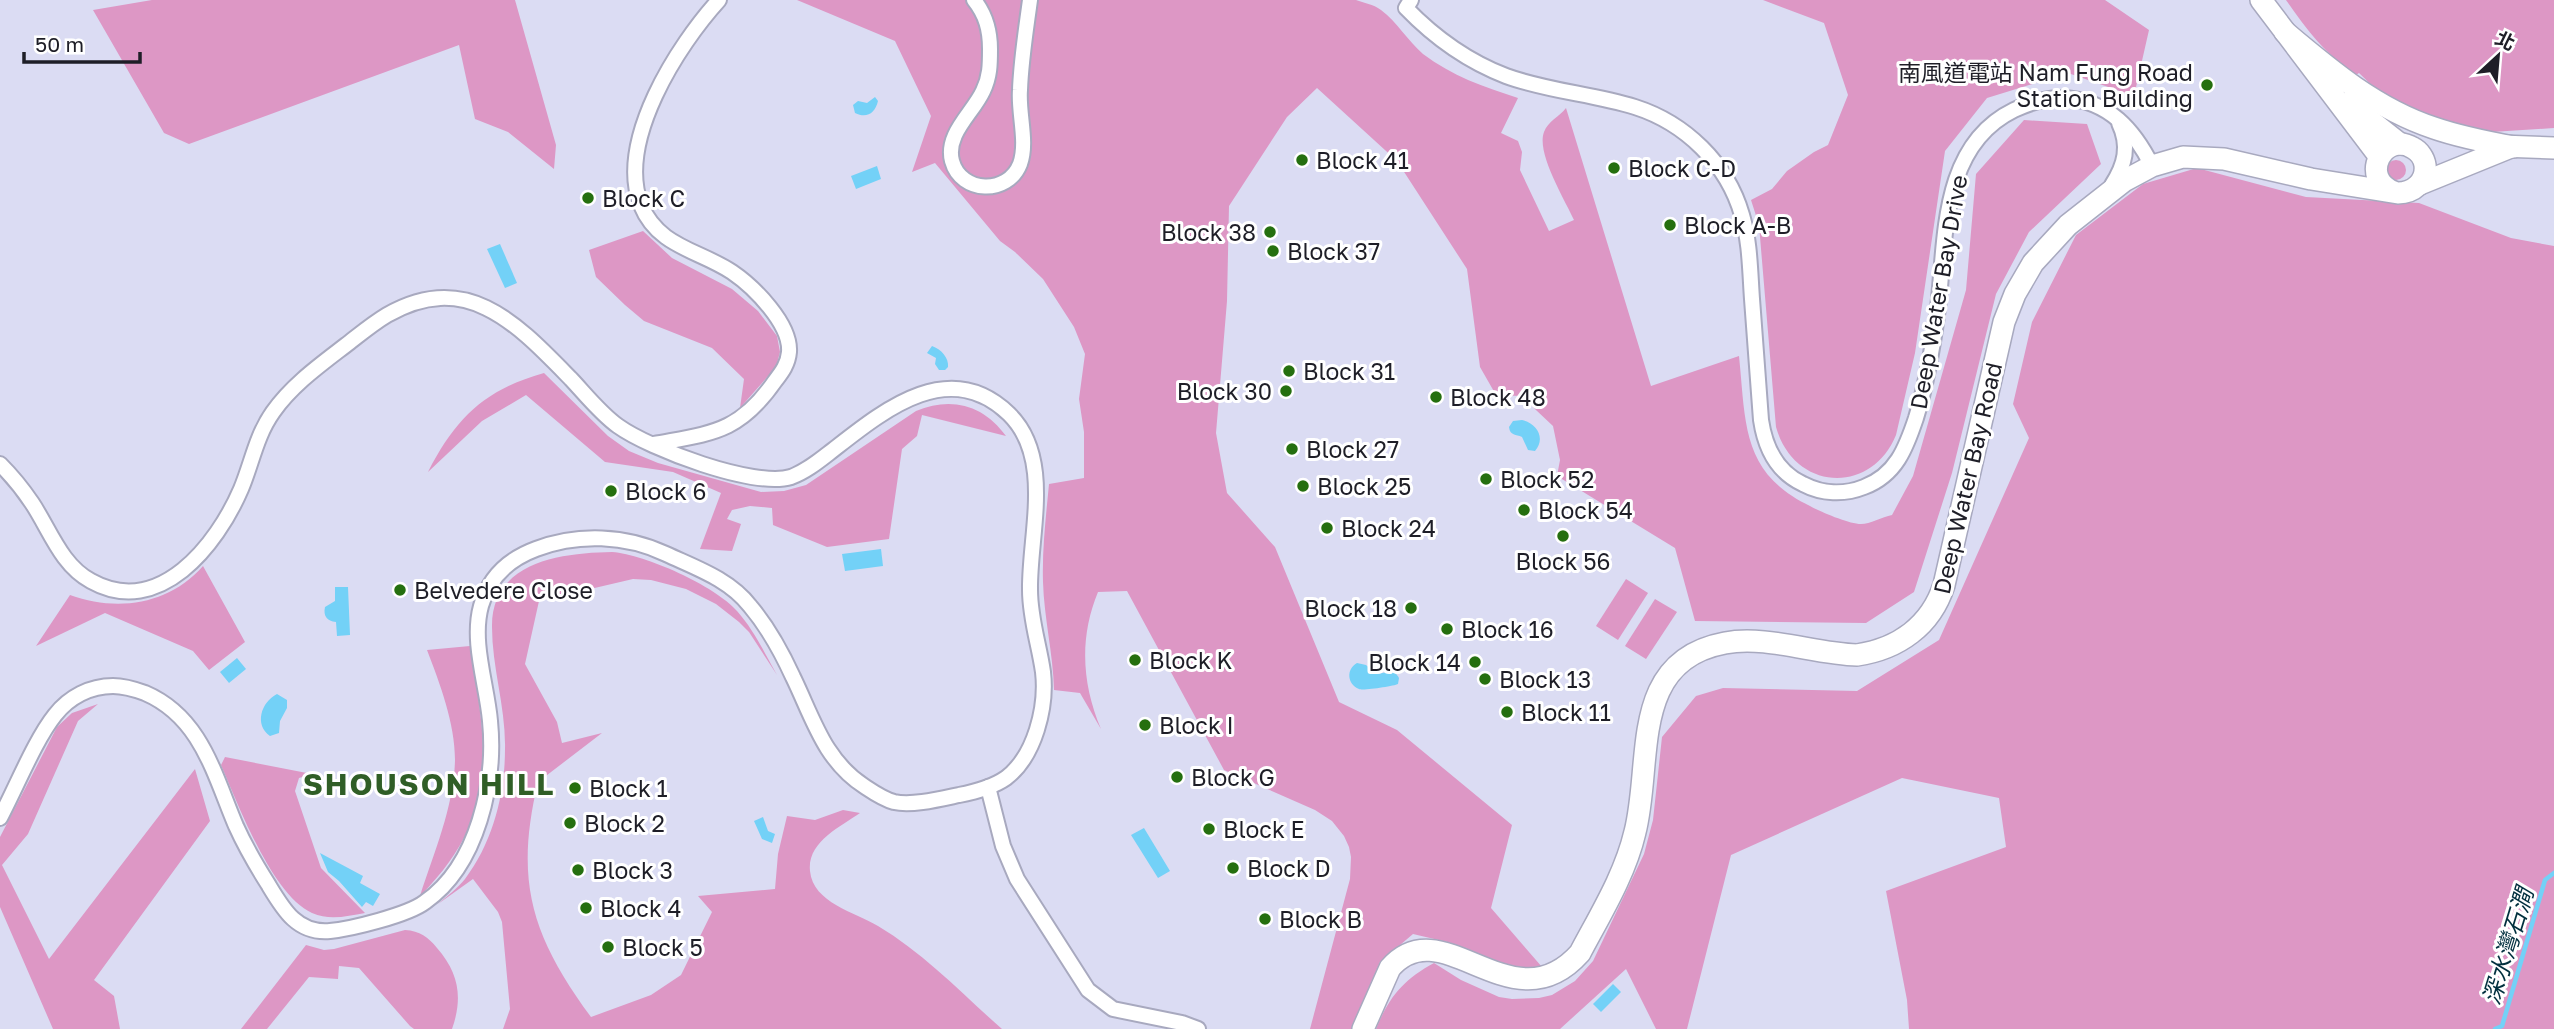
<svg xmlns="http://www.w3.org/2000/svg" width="2554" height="1029" font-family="'Golos Text','Noto Sans TC',sans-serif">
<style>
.green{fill:#dd97c5}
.water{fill:#73d1f7}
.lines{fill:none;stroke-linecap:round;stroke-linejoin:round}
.stream{stroke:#73d1f7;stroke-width:4.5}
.street-casing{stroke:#a8a9bf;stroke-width:18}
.secondary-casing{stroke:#a8a9bf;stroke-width:24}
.street{stroke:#fff;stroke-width:14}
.secondary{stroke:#fff;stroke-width:21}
.poi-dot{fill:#256f0f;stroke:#fff;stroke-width:2.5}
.labels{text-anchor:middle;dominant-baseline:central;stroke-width:6;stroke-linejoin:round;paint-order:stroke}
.poi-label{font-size:23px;fill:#1e1e27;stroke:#fff;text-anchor:start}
.street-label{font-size:23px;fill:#1e1e27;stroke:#fff}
.water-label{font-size:24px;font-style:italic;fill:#012f3e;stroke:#fff}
.district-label{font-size:30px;font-weight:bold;letter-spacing:2px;fill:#305e26;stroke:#fff}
</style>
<rect width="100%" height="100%" fill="#dbdcf3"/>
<g class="green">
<path d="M 152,0 L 515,0 L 556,145 L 554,169 L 508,132 L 475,119 L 459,45 L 189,144 L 164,133 L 93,10 Z"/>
<path d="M 797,0 L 1356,0 C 1364,3 1373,4 1381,10 C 1397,22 1408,41 1423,54 C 1452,76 1484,87 1518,98 L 1501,133 L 1518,141 L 1522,152 L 1520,170 L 1549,231 L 1574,220 C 1565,200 1536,153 1544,132 C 1548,121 1559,117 1566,108 L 1651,386 L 1739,356 C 1746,423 1741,473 1810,506 C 1821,512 1849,524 1861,524 C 1870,524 1882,517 1892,515 L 1913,476 L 1966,290 L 1976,174 L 2024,120 L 2087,124 L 2101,164 L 2029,232 L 1996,294 L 1952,473 L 1914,592 L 1866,623 L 1695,621 L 1675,548 L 1557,476 L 1560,460 L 1553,426 L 1521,396 L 1496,395 L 1480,367 L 1467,269 L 1397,161 L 1317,88 L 1287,117 L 1229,206 L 1227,301 L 1216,433 L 1227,493 L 1275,547 L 1339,702 L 1397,730 L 1512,825 L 1491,908 L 1542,967 L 1512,968 L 1461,951 L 1447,942 L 1413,934 L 1380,962 L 1351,1029 L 1310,1029 L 1350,879 L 1351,857 L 1349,847 L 1344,836 L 1332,821 L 1315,810 L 1224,770 L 1127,591 L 1098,592 C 1079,638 1082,684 1101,729 L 1080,693 L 1054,690 C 1053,653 1044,618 1043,582 C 1042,549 1046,516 1049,484 L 1084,478 L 1084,432 L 1079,399 L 1085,354 L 1074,327 L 1043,279 L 1015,252 L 1000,241 L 935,163 L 912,172 L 931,116 L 895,41 Z"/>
<path d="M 1763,0 L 2105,0 L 2149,30 L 2134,96 L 2068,73 L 1987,98 L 1945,151 L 1915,353 L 1896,435 C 1871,496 1794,491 1776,427 L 1759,225 L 1751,200 L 1772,189 L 1787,171 L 1814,152 L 1828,145 L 1848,95 L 1824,23 Z"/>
<path d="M 2286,0 L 2554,0 L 2554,128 L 2476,133 L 2386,99 L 2359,73 L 2356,75 C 2325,54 2307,30 2286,0 Z"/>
<circle cx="2396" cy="170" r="10"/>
<path d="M 2197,168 L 2306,197 L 2419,203 L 2511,238 L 2554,246 L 2554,1029 L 1909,1029 L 1907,1000 L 1886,891 L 2006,847 L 1999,798 L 1902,778 L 1731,855 L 1687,1029 L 1656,1029 L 1626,969 L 1560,1029 L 1376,1029 C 1389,997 1403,980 1434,963 L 1461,980 L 1499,997 L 1512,999 L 1539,998 L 1552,995 L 1575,981 L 1593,961 L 1644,854 L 1653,820 L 1662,737 L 1696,696 L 1723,688 L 1857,691 L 1939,640 L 2029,438 L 2013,404 L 2032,322 L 2076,235 L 2143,184 Z"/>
<path d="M 643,231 L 672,258 L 732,289 L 758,311 L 777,336 L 780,352 L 776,367 L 740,408 L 744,379 L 712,348 L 644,321 L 625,305 L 596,277 L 589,250 Z"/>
<path d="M 544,373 L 608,436 L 629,451 L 658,463 L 761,492 L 784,491 L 806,485 L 916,411 C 951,396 984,405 1006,436 L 922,415 L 917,436 L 902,449 L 889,539 L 827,547 L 773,525 L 772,508 L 750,506 L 732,510 L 727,519 L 741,524 L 732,551 L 700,549 L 721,493 L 673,472 L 605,462 L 526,395 L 482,421 L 428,472 C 456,418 484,390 544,373 Z"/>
<path d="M 612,552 C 646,555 714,585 737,611 C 754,630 765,654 777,675 L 749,632 L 739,622 L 716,604 L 686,589 L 651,580 L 633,579 L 539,601 L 525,664 L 557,722 L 562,743 L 602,733 L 538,782 C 514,882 532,936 591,1017 L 651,995 L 681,975 L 712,912 L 698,896 L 775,889 L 778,854 L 787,816 L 815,820 L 843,810 L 860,813 C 840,827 807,842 810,871 C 813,903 855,912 878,926 C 925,954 961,993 1002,1029 L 503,1029 L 510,1009 L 502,922 L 498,912 L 473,879 L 438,904 C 447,896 458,888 465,879 C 493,842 505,794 505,749 C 506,708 492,668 492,627 C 491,561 562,553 612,552 Z"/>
<path d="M 203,566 L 245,642 L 209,670 L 193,651 L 105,613 L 36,646 L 70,595 C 117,612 169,605 203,566 Z"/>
<path d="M 1626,579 L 1648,593 L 1618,640 L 1596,626 Z"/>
<path d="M 1655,599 L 1677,612 L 1646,659 L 1625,646 Z"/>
<path d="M 470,646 C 487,748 501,815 420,896 C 434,852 454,807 455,760 C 455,723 440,684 427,650 Z"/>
<path d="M 98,704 L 78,721 L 28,834 L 2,865 L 49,959 L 195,769 L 210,821 L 94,980 L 114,996 L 120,1029 L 53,1029 L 0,907 L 0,837 L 57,727 L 72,713 Z"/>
<path d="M 225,757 L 312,774 L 299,778 L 295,791 L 321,868 L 365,913 C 347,916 330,921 312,913 C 272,895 238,804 221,765 Z"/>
<path d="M 405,930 C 420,931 428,937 437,948 C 459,973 463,998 452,1029 L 414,1029 L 410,1026 L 359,968 L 339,966 L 338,979 L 309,977 L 267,1029 L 241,1029 L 306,945 L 324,950 L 334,949 Z"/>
</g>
<g class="water">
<path d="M 875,97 L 878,101 C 875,113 867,119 855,113 L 853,105 L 858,101 L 867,103 Z"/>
<path d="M 877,166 L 881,179 L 856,189 L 851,176 Z"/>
<path d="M 500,244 L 517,283 L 505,288 L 487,249 Z"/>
<path d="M 932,346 C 941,349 949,358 948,367 L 945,370 L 939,370 L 935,364 L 936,358 L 927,353 Z"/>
<path d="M 1522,420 C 1537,424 1546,438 1535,451 L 1528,450 L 1522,437 C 1516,434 1510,436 1509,427 L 1513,421 Z"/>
<path d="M 881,549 L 883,566 L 845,571 L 842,554 Z"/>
<path d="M 335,587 L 348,587 L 350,635 L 337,636 L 336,622 C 327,621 323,616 325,607 L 335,601 Z"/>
<path d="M 237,658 L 246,669 L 229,683 L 220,672 Z"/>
<path d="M 1357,663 L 1366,665 L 1376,674 C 1386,674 1393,667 1399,678 L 1398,684 C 1394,686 1363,691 1359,689 C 1347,684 1346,669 1357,663 Z"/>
<path d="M 277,694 L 287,700 L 287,708 L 280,721 L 279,733 L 270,736 C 254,725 261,702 277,694 Z"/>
<path d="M 763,817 L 768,831 L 775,834 L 772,843 L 762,839 L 754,821 Z"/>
<path d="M 1144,828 L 1170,871 L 1158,878 L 1131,835 Z"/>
<path d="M 320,853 L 363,876 L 360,883 L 380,894 L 373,906 L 366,902 L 362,907 L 339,881 L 328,872 Z"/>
<path d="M 1613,984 L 1621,992 L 1601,1012 L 1593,1004 Z"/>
</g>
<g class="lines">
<path class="stream" d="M 2495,1029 L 2502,1026 L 2545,880 L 2554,873"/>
<defs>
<g id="street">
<path d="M 974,0 C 986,15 990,30 990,49 C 990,64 990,77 983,91 C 973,113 945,134 952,161 C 961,194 1008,195 1020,164 C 1028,142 1018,113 1020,90 C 1021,60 1026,30 1030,0"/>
<path d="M 1411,0 L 1406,8 C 1435,38 1467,61 1506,76 C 1547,91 1593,94 1635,107 C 1685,123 1727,163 1742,215 C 1750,242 1750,271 1752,299 C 1755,339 1758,380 1761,420 C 1765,447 1777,472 1803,484 C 1822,494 1844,495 1864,487 C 1896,475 1906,448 1916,418 C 1927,382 1933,346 1938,308 C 1946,239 1940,146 2014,110 C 2029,103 2048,97 2065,98 C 2109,101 2134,130 2152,166"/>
<path d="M 2112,185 C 2125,165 2130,146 2119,123"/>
<path d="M 654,444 C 712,433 739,433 775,381 C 782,372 788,364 789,352 C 791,324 754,287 732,272 C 699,250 658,247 641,205 C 616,141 678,45 719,0"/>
<path d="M 0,464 C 12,476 22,488 32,503 C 50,530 61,565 91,581 C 159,619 217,545 241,489 C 252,463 256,436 273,412 C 292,385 320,365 346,345 C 359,335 372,324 387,315 C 467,269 517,324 571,379 C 586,395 601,414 618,426 C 650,449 754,488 791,477 C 807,471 820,460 833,450 C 883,411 949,356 1009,414 C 1054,458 1029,535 1030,590 C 1030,619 1039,644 1043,672 C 1047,707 1035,756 1006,778 C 993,787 975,792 959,795 C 940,799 912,806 894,802 C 883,799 873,792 864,786 C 824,760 813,718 793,677 C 782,653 767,626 750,606 C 729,579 696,568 666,554 C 626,535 578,533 536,549 C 509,559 489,577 481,606 C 471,642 487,685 490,721 C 496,782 478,865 425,902 C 408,915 351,929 330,931 C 297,934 283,909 268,884 C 256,865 245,846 236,826 C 214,774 201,717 145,693 C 134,689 124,686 113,686 C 90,686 69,697 55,715 C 35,740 16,788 0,818"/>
<path d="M 988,787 L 1003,846 L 1017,879 L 1088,990 L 1113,1009 L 1182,1023 L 1198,1029"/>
</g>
<g id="secondary">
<path d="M 2261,0 L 2379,156"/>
<path d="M 2285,32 C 2330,70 2376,109 2434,128 C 2460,137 2486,142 2513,147"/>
<path d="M 2348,103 L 2400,144"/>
<path d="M 2501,146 L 2554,148"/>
<path d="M 2420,184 L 2511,147"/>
<path d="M 1363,1029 L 1390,968 C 1443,907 1512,1029 1580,953 C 1600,915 1625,875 1635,832 C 1653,762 1628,661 1725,643 C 1766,635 1815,654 1857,655 C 1898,649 1931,626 1944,585 L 2004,322 L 2015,294 L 2033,263 L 2068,225 L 2124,181 L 2152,166 L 2183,157 L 2224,159 L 2311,179 L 2398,193 C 2413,193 2427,182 2425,165 C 2424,158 2419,151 2413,148 C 2384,130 2358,178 2394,192"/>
</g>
</defs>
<use href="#street" class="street-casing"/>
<use href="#secondary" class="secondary-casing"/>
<use href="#street" class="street"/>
<use href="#secondary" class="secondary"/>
</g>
<g class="poi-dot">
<circle cx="2207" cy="85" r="7"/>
<circle cx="1302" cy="160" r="7"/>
<circle cx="1614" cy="168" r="7"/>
<circle cx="588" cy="198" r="7"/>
<circle cx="1670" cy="225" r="7"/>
<circle cx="1270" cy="232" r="7"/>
<circle cx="1273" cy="251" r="7"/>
<circle cx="1289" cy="371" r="7"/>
<circle cx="1286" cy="391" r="7"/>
<circle cx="1436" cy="397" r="7"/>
<circle cx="1292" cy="449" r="7"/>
<circle cx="1486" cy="479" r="7"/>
<circle cx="1303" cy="486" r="7"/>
<circle cx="611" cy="491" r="7"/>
<circle cx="1524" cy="510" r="7"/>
<circle cx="1327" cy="528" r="7"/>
<circle cx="1563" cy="536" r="7"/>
<circle cx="400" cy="590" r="7"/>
<circle cx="1411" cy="608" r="7"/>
<circle cx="1447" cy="629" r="7"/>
<circle cx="1135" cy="660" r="7"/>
<circle cx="1475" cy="662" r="7"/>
<circle cx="1485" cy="679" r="7"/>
<circle cx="1507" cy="712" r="7"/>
<circle cx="1145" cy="725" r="7"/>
<circle cx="1177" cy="777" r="7"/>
<circle cx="575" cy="788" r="7"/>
<circle cx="570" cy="823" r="7"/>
<circle cx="1209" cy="829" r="7"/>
<circle cx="1233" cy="868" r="7"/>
<circle cx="578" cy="870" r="7"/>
<circle cx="586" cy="908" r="7"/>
<circle cx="1265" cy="919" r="7"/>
<circle cx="608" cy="947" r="7"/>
</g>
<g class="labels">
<g class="poi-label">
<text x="2193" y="72" text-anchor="end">南風道電站 Nam Fung Road<tspan x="2193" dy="26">Station Building</tspan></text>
<text x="1316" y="160">Block 41</text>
<text x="1628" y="168">Block C-D</text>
<text x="602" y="198">Block C</text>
<text x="1684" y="225">Block A-B</text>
<text x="1256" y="232" text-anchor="end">Block 38</text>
<text x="1287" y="251">Block 37</text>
<text x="1303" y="371">Block 31</text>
<text x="1272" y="391" text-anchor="end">Block 30</text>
<text x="1450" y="397">Block 48</text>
<text x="1306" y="449">Block 27</text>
<text x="1500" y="479">Block 52</text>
<text x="1317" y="486">Block 25</text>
<text x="625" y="491">Block 6</text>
<text x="1538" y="510">Block 54</text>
<text x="1341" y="528">Block 24</text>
<text x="1563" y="561" text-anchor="middle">Block 56</text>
<text x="414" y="590">Belvedere Close</text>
<text x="1397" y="608" text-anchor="end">Block 18</text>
<text x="1461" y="629">Block 16</text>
<text x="1149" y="660">Block K</text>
<text x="1461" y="662" text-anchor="end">Block 14</text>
<text x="1499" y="679">Block 13</text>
<text x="1521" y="712">Block 11</text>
<text x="1159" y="725">Block I</text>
<text x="1191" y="777">Block G</text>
<text x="589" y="788">Block 1</text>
<text x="584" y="823">Block 2</text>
<text x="1223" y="829">Block E</text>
<text x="1247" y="868">Block D</text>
<text x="592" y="870">Block 3</text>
<text x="600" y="908">Block 4</text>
<text x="1279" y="919">Block B</text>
<text x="622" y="947">Block 5</text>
</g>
<g class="street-label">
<text transform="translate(1938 292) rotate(-80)">Deep Water Bay Drive</text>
<text transform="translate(1967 478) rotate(-77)">Deep Water Bay Road</text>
</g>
<g class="water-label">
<text transform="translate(2507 946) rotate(-73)">深水灣石澗</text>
</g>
<g class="district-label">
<text x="429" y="784">SHOUSON HILL</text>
</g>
</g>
<g transform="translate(2498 56) rotate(26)" stroke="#ffffff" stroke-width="5" paint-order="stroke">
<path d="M0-5L12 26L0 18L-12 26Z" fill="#1e1e27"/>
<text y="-10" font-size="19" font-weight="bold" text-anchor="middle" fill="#1e1e27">北</text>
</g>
<path d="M24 52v10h116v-10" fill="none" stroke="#1e1e27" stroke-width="3.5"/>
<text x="35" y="52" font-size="21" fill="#1e1e27" stroke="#ffffff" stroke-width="5" paint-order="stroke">50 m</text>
</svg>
